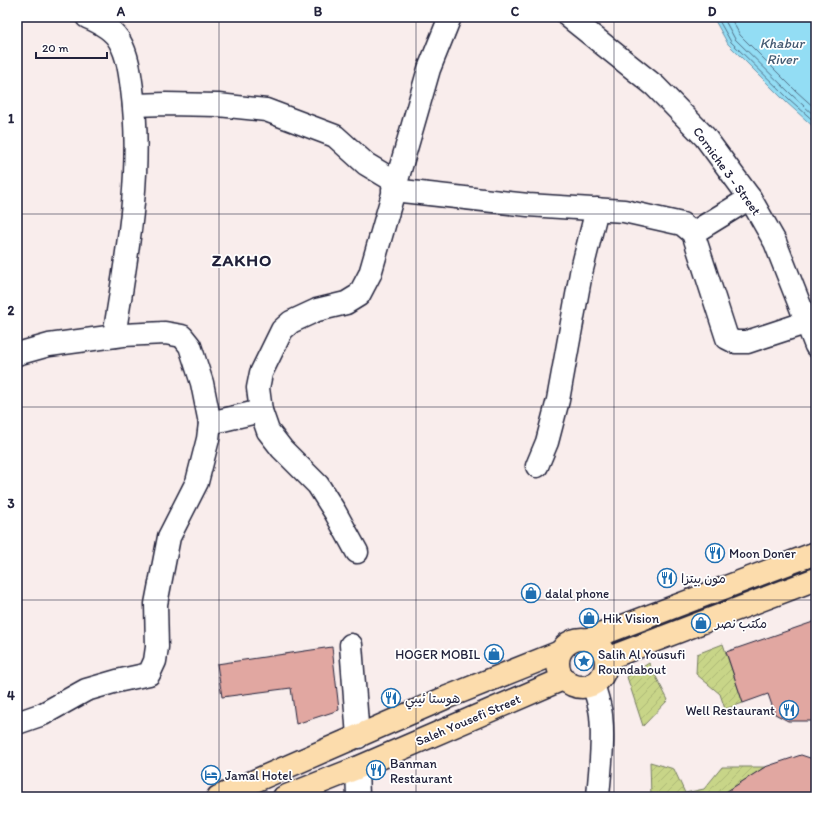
<svg xmlns="http://www.w3.org/2000/svg" width="833" height="814" font-family="Itim,'Playpen Sans Arabic',sans-serif">
<style>
.garden{fill:url(#garden-furrows);stroke:#757c62}
.water{fill:#93ddf4;stroke:#6692aa}
.lines{fill:none;stroke-linecap:round;stroke-linejoin:round}
.shore{stroke:#4f6d85;stroke-width:1}
.building{fill:#e1a7a1;stroke:#22223b}
.minor-casing{stroke:#22223b;stroke-width:25}
.major-casing{stroke:#22223b;stroke-width:25}
.minor{stroke:#fff;stroke-width:22}
.major{stroke:#fcdcac;stroke-width:22}
.grid{fill:none;stroke:#22223b;stroke-width:1;stroke-opacity:0.55}
.labels{text-anchor:middle;dominant-baseline:central;stroke-width:3.5;stroke-linejoin:round;paint-order:stroke}
.street-label{font-size:13px;fill:#22223b;stroke:#fff}
.poi-label{font-size:13px;fill:#22223b;stroke:#fff;text-anchor:start}
.water-label{font-size:14px;font-style:italic;fill:#445a72;stroke:#fff}
.district-label{font-size:17px;font-weight:bold;letter-spacing:1px;fill:#22223b;stroke:#fff}
.neatline{fill:none;stroke:#22223b;stroke-width:1.5}
.grid-label{font-size:13px;text-anchor:middle;font-weight:bold;fill:#22223b}
</style>
<defs>
<pattern id="garden-furrows" width="10" height="10" patternUnits="userSpaceOnUse"><rect width="10" height="10" fill="#c8d588"/><path d="M-1 1l2-2M0 10L10 0M9 11l2-2" fill="none" stroke="#acb776"/></pattern>
</defs>
<rect width="100%" height="100%" fill="#f9edec"/>
<filter id="ink" filterUnits="userSpaceOnUse"><feTurbulence type="fractalNoise" baseFrequency=".025" numOctaves="2"/><feDisplacementMap in="SourceGraphic" scale="8" xChannelSelector="R" yChannelSelector="G"/><feConvolveMatrix kernelMatrix="1 2 1 2 8 2 1 2 1" color-interpolation-filters="sRGB"/></filter>
<g filter="url(#ink)">
<g class="garden">
<path d="M 723,644 L 743,703 L 725,709 L 720,694 L 696,674 L 697,654 Z"/>
<path d="M 649,663 L 668,700 L 643,726 L 627,677 Z"/>
<path d="M 650,762 L 674,769 L 685,793 L 704,789 L 722,767 L 765,767 L 718,797 L 651,797 Z"/>
</g>
<path class="water" d="M 713,17 L 816,17 L 816,129 L 786,102 L 728,44 Z"/>
<g class="lines">
<g class="shore">
<path d="M 717,17 L 731,42 L 789,99 L 816,123"/>
<path d="M 723,17 L 735,39 L 792,95 L 816,117"/>
<path d="M 730,17 L 740,35 L 796,91 L 816,109"/>
</g>
</g>
<g class="building">
<path d="M 816,621 L 816,721 L 788,721 L 775,714 L 768,694 L 743,703 L 726,652 Z"/>
<path d="M 332,647 L 339,710 L 296,724 L 291,688 L 222,697 L 217,664 Z"/>
<path d="M 801,755 L 816,760 L 816,797 L 718,797 L 765,767 Z"/>
</g>
<g class="lines">
<defs>
<g id="minor">
<path d="M 87,17 C 99,22 114,30 120,42 C 128,56 130,74 132,89 C 143,171 127,255 114,336"/>
<path d="M 569,17 L 655,86 L 705,137 L 750,198 L 775,242 L 816,346"/>
<path d="M 134,105 L 166,104 L 218,105 L 266,110 L 335,136 L 366,164 L 396,182"/>
<path d="M 393,190 L 528,205 L 624,211 L 682,224 L 693,233 L 727,338 L 735,342 L 747,342 L 808,322"/>
<path d="M 693,233 L 750,198"/>
<path d="M 17,354 L 49,345 L 123,335 L 165,333 L 182,336 L 190,346 L 202,383 L 210,423 L 208,439 L 197,482 L 169,537 L 156,604 L 157,647 L 155,661 L 149,674 L 117,681 L 86,690 L 43,714 L 17,723"/>
<path d="M 210,423 L 261,411"/>
<path d="M 537,466 L 547,442 L 558,400 L 581,273 L 597,209"/>
<path d="M 357,552 L 335,512 L 318,485 L 282,449 L 268,431 L 261,411 L 258,388 L 261,373 L 282,330 L 291,322 L 317,310 L 346,303 L 359,295 L 370,274 L 429,69 L 450,17"/>
<path d="M 351,645 L 358,737"/>
<path d="M 593,684 C 596,694 600,705 601,715 C 604,742 600,770 598,797"/>
<path d="M 357,768 L 358,797"/>
</g>
<g id="major">
<circle cx="582" cy="663" r="24"/>
<path d="M 589,639 L 816,553"/>
<path d="M 606,659 L 816,579"/>
<path d="M 218,797 L 445,698 L 560,652"/>
<path d="M 284,797 L 357,768 L 563,679"/>
</g>
</defs>
<use href="#minor" class="minor-casing"/>
<use href="#major" class="major-casing"/>
<use href="#minor" class="minor"/>
<use href="#major" class="major"/>
</g>
</g>
<path class="grid" d="M 219,17 L 219,797M 416,17 L 416,797M 614,17 L 614,797M 17,214 L 816,214M 17,407 L 816,407M 17,600 L 816,600"/>
<defs>
<symbol id="restaurant-ring" viewBox="-11 -11 22 22"><circle r="9.5" fill="#fff" stroke="#1f6fb2" stroke-width="1.5"/><path d="M-5-6h1v4h1v-4h1v4h1v-4h1v5L-1.5 .5V6h-2V.5L-5-1ZM5-6V6H3V1.5H1.5Q1.5-4 5-6Z" fill="#1f6fb2"/></symbol>
<symbol id="shop-ring" viewBox="-11 -11 22 22"><circle r="9.5" fill="#fff" stroke="#1f6fb2" stroke-width="1.5"/><path d="M-5-2.5h2.3a2.7 3.5 0 0 1 5.4 0H5L5.5 6h-11ZM-1.5-2.5h3a1.5 2.3 0 0 0-3 0Z" fill="#1f6fb2"/></symbol>
<symbol id="sight-ring" viewBox="-11 -11 22 22"><circle r="9.5" fill="#fff" stroke="#1f6fb2" stroke-width="1.5"/><path d="M0-6L1.8-2.2L6-1.7L2.9 1.2L3.7 5.4L0 3.3L-3.7 5.4L-2.9 1.2L-6-1.7L-1.8-2.2Z" fill="#1f6fb2"/></symbol>
<symbol id="hotel-ring" viewBox="-11 -11 22 22"><circle r="9.5" fill="#fff" stroke="#1f6fb2" stroke-width="1.5"/><path d="M-6-4.5h1.5V1H6V5H4.5V3h-9V5H-6ZM-4 0a1.8 1.8 0 1 1 3.6 0ZM.5 0V-2.5h3Q6-2.5 6 0Z" fill="#1f6fb2"/></symbol>
</defs>
<g fill-rule="evenodd">
<use href="#restaurant-ring" x="704" y="542" width="22" height="22"/>
<use href="#restaurant-ring" x="656" y="567" width="22" height="22"/>
<use href="#shop-ring" x="520" y="582" width="22" height="22"/>
<use href="#shop-ring" x="578" y="607" width="22" height="22"/>
<use href="#shop-ring" x="690" y="612" width="22" height="22"/>
<use href="#shop-ring" x="483" y="643" width="22" height="22"/>
<use href="#sight-ring" x="573" y="650" width="22" height="22"/>
<use href="#restaurant-ring" x="380" y="687" width="22" height="22"/>
<use href="#restaurant-ring" x="778" y="699" width="22" height="22"/>
<use href="#restaurant-ring" x="365" y="759" width="22" height="22"/>
<use href="#hotel-ring" x="200" y="764" width="22" height="22"/>
</g>
<g class="labels">
<g class="street-label">
<text transform="translate(727 171) rotate(54)">Corniche 3 - Street</text>
<text transform="translate(468 720) rotate(-23)">Saleh Yousefi Street</text>
</g>
<g class="poi-label">
<text x="729" y="553">Moon Doner</text>
<text x="681" y="578">مون بيتزا</text>
<text x="545" y="593">dalal phone</text>
<text x="603" y="618">Hik Vision</text>
<text x="715" y="623">مكتب نصر</text>
<text x="480" y="654" text-anchor="end">HOGER MOBIL</text>
<text x="598" y="654">Salih Al Yousufi<tspan x="598" dy="15">Roundabout</tspan></text>
<text x="405" y="698">هوستا ئيبي</text>
<text x="775" y="710" text-anchor="end">Well Restaurant</text>
<text x="390" y="763">Banman<tspan x="390" dy="15">Restaurant</tspan></text>
<text x="225" y="775">Jamal Hotel</text>
</g>
<g class="water-label">
<text x="782" y="43">Khabur<tspan x="782" dy="16">River</tspan></text>
</g>
<g class="district-label">
<text x="242" y="260">ZAKHO</text>
</g>
</g>
<rect width="833" height="814" fill="none" stroke="#fff" stroke-width="44"/>
<path d="M36 52v6h71v-6" fill="none" stroke="#22223b" stroke-width="2"/>
<text x="42" y="52" font-size="12" fill="#22223b" stroke="#ffffff" stroke-width="3" paint-order="stroke">20 m</text>
<rect x="22" y="22" width="789" height="770" class="neatline"/>
<g class="grid-label">
<text x="121" y="16">A</text>
<text x="318" y="16">B</text>
<text x="515" y="16">C</text>
<text x="712" y="16">D</text>
<text x="11" y="123">1</text>
<text x="11" y="315">2</text>
<text x="11" y="508">3</text>
<text x="11" y="700">4</text>
</g>
</svg>
